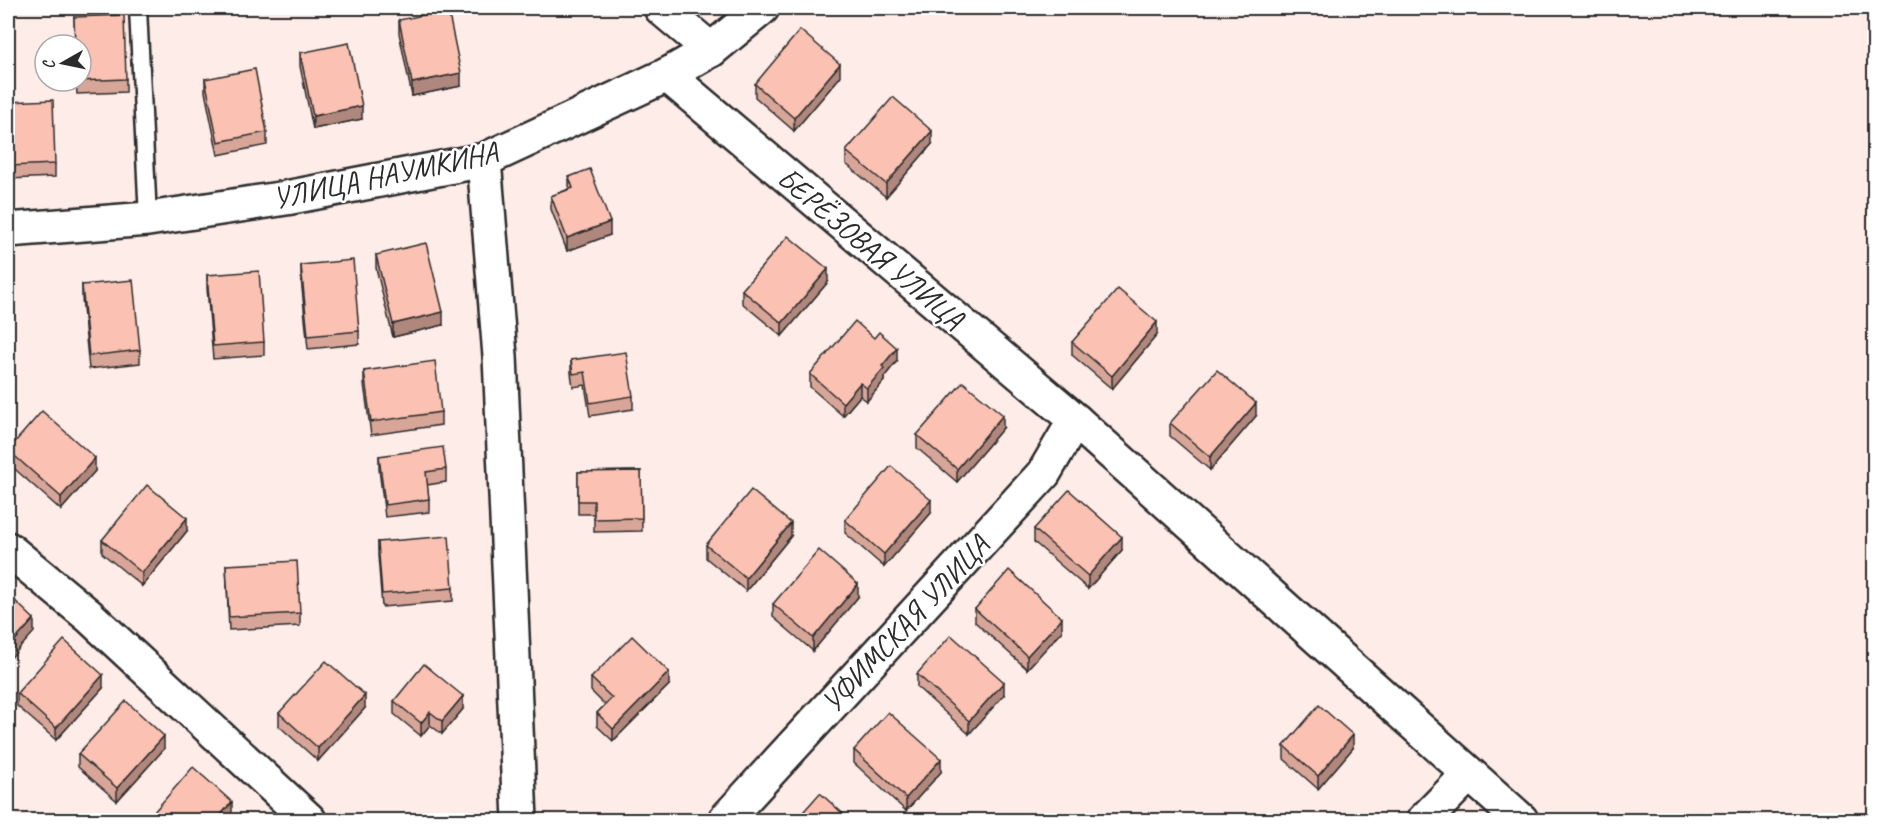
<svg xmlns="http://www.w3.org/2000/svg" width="1882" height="828" font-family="Caveat,sans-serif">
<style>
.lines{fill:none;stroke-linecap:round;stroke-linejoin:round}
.lane-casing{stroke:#2b2b2b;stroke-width:21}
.street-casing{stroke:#2b2b2b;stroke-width:38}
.lane{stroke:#fff;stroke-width:16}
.street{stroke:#fff;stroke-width:33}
.wall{fill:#d8a699;stroke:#2b2b2b;stroke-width:1.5}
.shaded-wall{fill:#b0877d;stroke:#2b2b2b;stroke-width:1.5}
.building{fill:#fbc1b2;stroke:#2b2b2b;stroke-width:1.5}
.labels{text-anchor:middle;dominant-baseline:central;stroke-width:5;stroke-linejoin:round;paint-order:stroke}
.street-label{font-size:30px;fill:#2b2b2b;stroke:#fff}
</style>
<rect width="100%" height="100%" fill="#feece8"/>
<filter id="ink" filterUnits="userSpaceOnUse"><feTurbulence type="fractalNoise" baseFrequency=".0167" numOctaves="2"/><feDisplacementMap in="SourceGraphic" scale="12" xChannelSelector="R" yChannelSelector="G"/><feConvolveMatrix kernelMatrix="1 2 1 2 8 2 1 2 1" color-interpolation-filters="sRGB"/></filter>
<g filter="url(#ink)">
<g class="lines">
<defs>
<path id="lane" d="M 138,8 L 148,219"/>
<g id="street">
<path d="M 661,8 L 711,50"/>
<path d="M 667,75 L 1075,420 L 1521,820"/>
<path d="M 484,160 L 500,356 L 520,820"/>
<path d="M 8,230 L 148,219 L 286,198 L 484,160 L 667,75 L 711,50 L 762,8"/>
<path d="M 8,549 L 89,616 L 309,820"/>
<path d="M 725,820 L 1044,473 L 1075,420"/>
<path d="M 1424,820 L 1469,774"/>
</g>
</defs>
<use href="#lane" class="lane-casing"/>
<use href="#street" class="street-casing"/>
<use href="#lane" class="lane"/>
<use href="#street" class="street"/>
</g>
<g class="wall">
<path d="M 74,17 L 126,79 L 126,92 L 77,94 L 76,81 L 81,81 L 81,45 L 75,45 Z"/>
<path d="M 399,20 L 461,86 L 412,96 L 399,33 Z"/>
<path d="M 300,53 L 362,119 L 313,129 L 300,66 Z"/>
<path d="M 840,77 L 794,131 L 755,97 L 755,84 Z"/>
<path d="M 205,79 L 267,132 L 267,145 L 218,155 L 205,92 Z"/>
<path d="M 8,102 L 55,164 L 55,177 L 8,179 Z"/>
<path d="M 932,144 L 886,197 L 846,164 L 846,151 Z"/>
<path d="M 569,177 L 610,235 L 567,251 L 551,209 L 551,196 L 569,189 Z"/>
<path d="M 376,255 L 443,325 L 393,337 L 376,268 Z"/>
<path d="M 301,265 L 359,331 L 359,344 L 308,349 L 301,278 Z"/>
<path d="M 207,275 L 264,342 L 264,355 L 213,359 L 207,288 Z"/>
<path d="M 828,282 L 782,336 L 742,303 L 742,290 Z"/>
<path d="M 82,285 L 140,350 L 140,363 L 89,369 L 82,298 Z"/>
<path d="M 1157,335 L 1112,389 L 1072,355 L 1072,342 Z"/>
<path d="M 571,360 L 633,396 L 633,409 L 590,416 L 585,385 L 573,387 L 571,373 Z"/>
<path d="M 897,361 L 884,377 L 884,381 L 867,401 L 860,396 L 843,416 L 810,387 L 810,374 Z"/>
<path d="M 364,371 L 441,412 L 441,425 L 371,435 L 364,384 Z"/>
<path d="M 1256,416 L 1210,470 L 1170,436 L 1170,423 Z"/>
<path d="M 1003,428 L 957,482 L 917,448 L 917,435 Z"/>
<path d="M 8,450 L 95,471 L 61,510 L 8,463 Z"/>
<path d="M 379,456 L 446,469 L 446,482 L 427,485 L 429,499 L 429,512 L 385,517 L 379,469 Z"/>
<path d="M 641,471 L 642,531 L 594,532 L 594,514 L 578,514 L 578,472 Z"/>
<path d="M 931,513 L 884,567 L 845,533 L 845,520 Z"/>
<path d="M 1034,529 L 1122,550 L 1088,589 L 1034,542 Z"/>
<path d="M 187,531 L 142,586 L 102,553 L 102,540 Z"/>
<path d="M 791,536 L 746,591 L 706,558 L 706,545 Z"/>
<path d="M 378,542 L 453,588 L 453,601 L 382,607 L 378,555 Z"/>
<path d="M 226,565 L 300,613 L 300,626 L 229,630 Z"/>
<path d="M 858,597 L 813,651 L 773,617 L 773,604 Z"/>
<path d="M 975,609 L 1062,631 L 1027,669 L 975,622 Z"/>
<path d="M 917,674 L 1004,695 L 969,734 L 917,687 Z"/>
<path d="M 591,678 L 669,685 L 613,741 L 597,726 L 597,713 L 605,705 L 591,691 Z"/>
<path d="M 103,688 L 56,740 L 17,706 L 17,693 Z"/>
<path d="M 394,701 L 463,709 L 442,734 L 430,725 L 421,736 L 394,714 Z"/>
<path d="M 365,708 L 318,761 L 279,726 L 279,713 Z"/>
<path d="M 1284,746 L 1353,748 L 1318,789 L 1284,759 Z"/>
<path d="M 164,749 L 117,801 L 78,767 L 78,754 Z"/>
<path d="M 854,750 L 941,772 L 906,811 L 854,763 Z"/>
</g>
<g class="shaded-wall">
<path d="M 840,64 L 840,77 L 794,131 L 794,118 Z"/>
<path d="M 461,73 L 461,86 L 412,96 L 412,83 Z"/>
<path d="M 362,106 L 362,119 L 313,129 L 313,116 Z"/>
<path d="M 932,131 L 932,144 L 886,197 L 886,184 Z"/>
<path d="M 610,222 L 610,235 L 567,251 L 567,238 Z"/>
<path d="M 828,269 L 828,282 L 782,336 L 782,323 Z"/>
<path d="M 443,312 L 443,325 L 393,337 L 393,324 Z"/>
<path d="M 1157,322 L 1157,335 L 1112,389 L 1112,376 Z"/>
<path d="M 897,348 L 897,361 L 884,377 L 884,381 L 867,401 L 867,388 L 882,366 Z"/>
<path d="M 860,383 L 860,396 L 843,416 L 843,403 Z"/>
<path d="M 1256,403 L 1256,416 L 1210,470 L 1210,457 Z"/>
<path d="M 1003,415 L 1003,428 L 957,482 L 957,469 Z"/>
<path d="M 95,458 L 95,471 L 61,510 L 61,497 Z"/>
<path d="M 931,500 L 931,513 L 884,567 L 884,554 Z"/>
<path d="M 187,518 L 187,531 L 142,586 L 142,573 Z"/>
<path d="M 791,523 L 791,536 L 746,591 L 746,578 Z"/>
<path d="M 1122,537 L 1122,550 L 1088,589 L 1088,576 Z"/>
<path d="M 858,584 L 858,597 L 813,651 L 813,638 Z"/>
<path d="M 1062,618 L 1062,631 L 1027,669 L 1027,656 Z"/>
<path d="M 34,619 L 34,632 L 8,661 L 8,648 Z"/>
<path d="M 669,672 L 669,685 L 613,741 L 613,729 Z"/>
<path d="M 103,675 L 103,688 L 56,740 L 56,728 Z"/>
<path d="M 1004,682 L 1004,695 L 969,734 L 969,721 Z"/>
<path d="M 365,695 L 365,708 L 318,761 L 318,748 Z"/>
<path d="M 463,696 L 463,709 L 442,734 L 442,721 Z"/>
<path d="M 430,712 L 430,725 L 421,736 L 421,723 Z"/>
<path d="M 1353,735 L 1353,748 L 1318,789 L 1318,776 Z"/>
<path d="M 164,736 L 164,749 L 117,801 L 117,788 Z"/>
<path d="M 941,759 L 941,772 L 906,811 L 906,798 Z"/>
<path d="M 232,802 L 232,815 L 228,820 L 216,820 Z"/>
</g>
<g class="building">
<path d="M 448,10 L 461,73 L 412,83 L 399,20 Z"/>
<path d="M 124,15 L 126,79 L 77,81 L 81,81 L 81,45 L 75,45 L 74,17 Z"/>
<path d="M 800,30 L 840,64 L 794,118 L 755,84 Z"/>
<path d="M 349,43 L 362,106 L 313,116 L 300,53 Z"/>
<path d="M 255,69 L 267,132 L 218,142 L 205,79 Z"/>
<path d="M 893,97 L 932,131 L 886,184 L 846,151 Z"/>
<path d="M 53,100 L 55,164 L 8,166 L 8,102 Z"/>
<path d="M 590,169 L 610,222 L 567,238 L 551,196 L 573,188 L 569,177 Z"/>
<path d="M 788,236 L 828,269 L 782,323 L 742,290 Z"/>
<path d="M 426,243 L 443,312 L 393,324 L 376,255 Z"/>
<path d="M 353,260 L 359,331 L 308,336 L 301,265 Z"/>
<path d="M 259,271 L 264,342 L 213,346 L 207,275 Z"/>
<path d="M 133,280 L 140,350 L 89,356 L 82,285 Z"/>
<path d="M 1118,289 L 1157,322 L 1112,376 L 1072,342 Z"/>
<path d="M 855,321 L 874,338 L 879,332 L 897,348 L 882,366 L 884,368 L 867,388 L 860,383 L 843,403 L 810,374 Z"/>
<path d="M 626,352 L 633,396 L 590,403 L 585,372 L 573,374 L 571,360 Z"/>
<path d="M 435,361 L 441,412 L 371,422 L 364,371 Z"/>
<path d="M 1217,370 L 1256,403 L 1210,457 L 1170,423 Z"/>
<path d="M 963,382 L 1003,415 L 957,469 L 917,435 Z"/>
<path d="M 42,411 L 95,458 L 61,497 L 8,450 Z"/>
<path d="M 443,447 L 446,469 L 426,472 L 429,499 L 385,505 L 379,456 Z"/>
<path d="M 891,466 L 931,500 L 884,554 L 845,520 Z"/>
<path d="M 641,471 L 642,518 L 594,519 L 594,501 L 578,501 L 578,472 Z"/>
<path d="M 147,485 L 187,518 L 142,573 L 102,540 Z"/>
<path d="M 751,490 L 791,523 L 746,578 L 706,545 Z"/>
<path d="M 1069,490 L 1122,537 L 1088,576 L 1034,529 Z"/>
<path d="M 449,536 L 453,588 L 382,594 L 378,542 Z"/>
<path d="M 819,550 L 858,584 L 813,638 L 773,604 Z"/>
<path d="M 297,561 L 300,613 L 229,617 L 226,565 Z"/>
<path d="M 1009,570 L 1062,618 L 1027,656 L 975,609 Z"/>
<path d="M 8,594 L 34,619 L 8,648 Z"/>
<path d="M 951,635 L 1004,682 L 969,721 L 917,674 Z"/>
<path d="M 632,636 L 669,672 L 613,729 L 597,713 L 612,698 L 591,678 Z"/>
<path d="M 64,640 L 103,675 L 56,728 L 17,693 Z"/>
<path d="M 326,661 L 365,695 L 318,748 L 279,713 Z"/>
<path d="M 424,664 L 463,696 L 442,721 L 430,712 L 421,723 L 394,701 Z"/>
<path d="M 126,701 L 164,736 L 117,788 L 78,754 Z"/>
<path d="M 1319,705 L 1353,735 L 1318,776 L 1284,746 Z"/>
<path d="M 888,712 L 941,759 L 906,798 L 854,750 Z"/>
<path d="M 193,767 L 232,802 L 216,820 L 147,820 Z"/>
<path d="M 820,793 L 850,820 L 796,820 Z"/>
</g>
</g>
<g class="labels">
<g class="street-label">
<text transform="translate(385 175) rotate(-12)">УЛИЦА НАУМКИНА</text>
<text transform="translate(871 248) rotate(40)">БЕРЁЗОВАЯ УЛИЦА</text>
<text transform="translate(905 624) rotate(-47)">УФИМСКАЯ УЛИЦА</text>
</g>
</g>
<rect width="1882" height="828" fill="none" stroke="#fff" stroke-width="30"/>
<rect x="15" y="15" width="1852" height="798" fill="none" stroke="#2b2b2b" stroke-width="2" filter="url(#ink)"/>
<g transform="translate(63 63) rotate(261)"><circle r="28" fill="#ffffff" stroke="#aaaaaa" stroke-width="1.5"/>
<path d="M0-4.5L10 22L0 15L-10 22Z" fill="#2b2b2b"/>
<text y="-9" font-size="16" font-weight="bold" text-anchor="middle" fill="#2b2b2b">С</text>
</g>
</svg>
